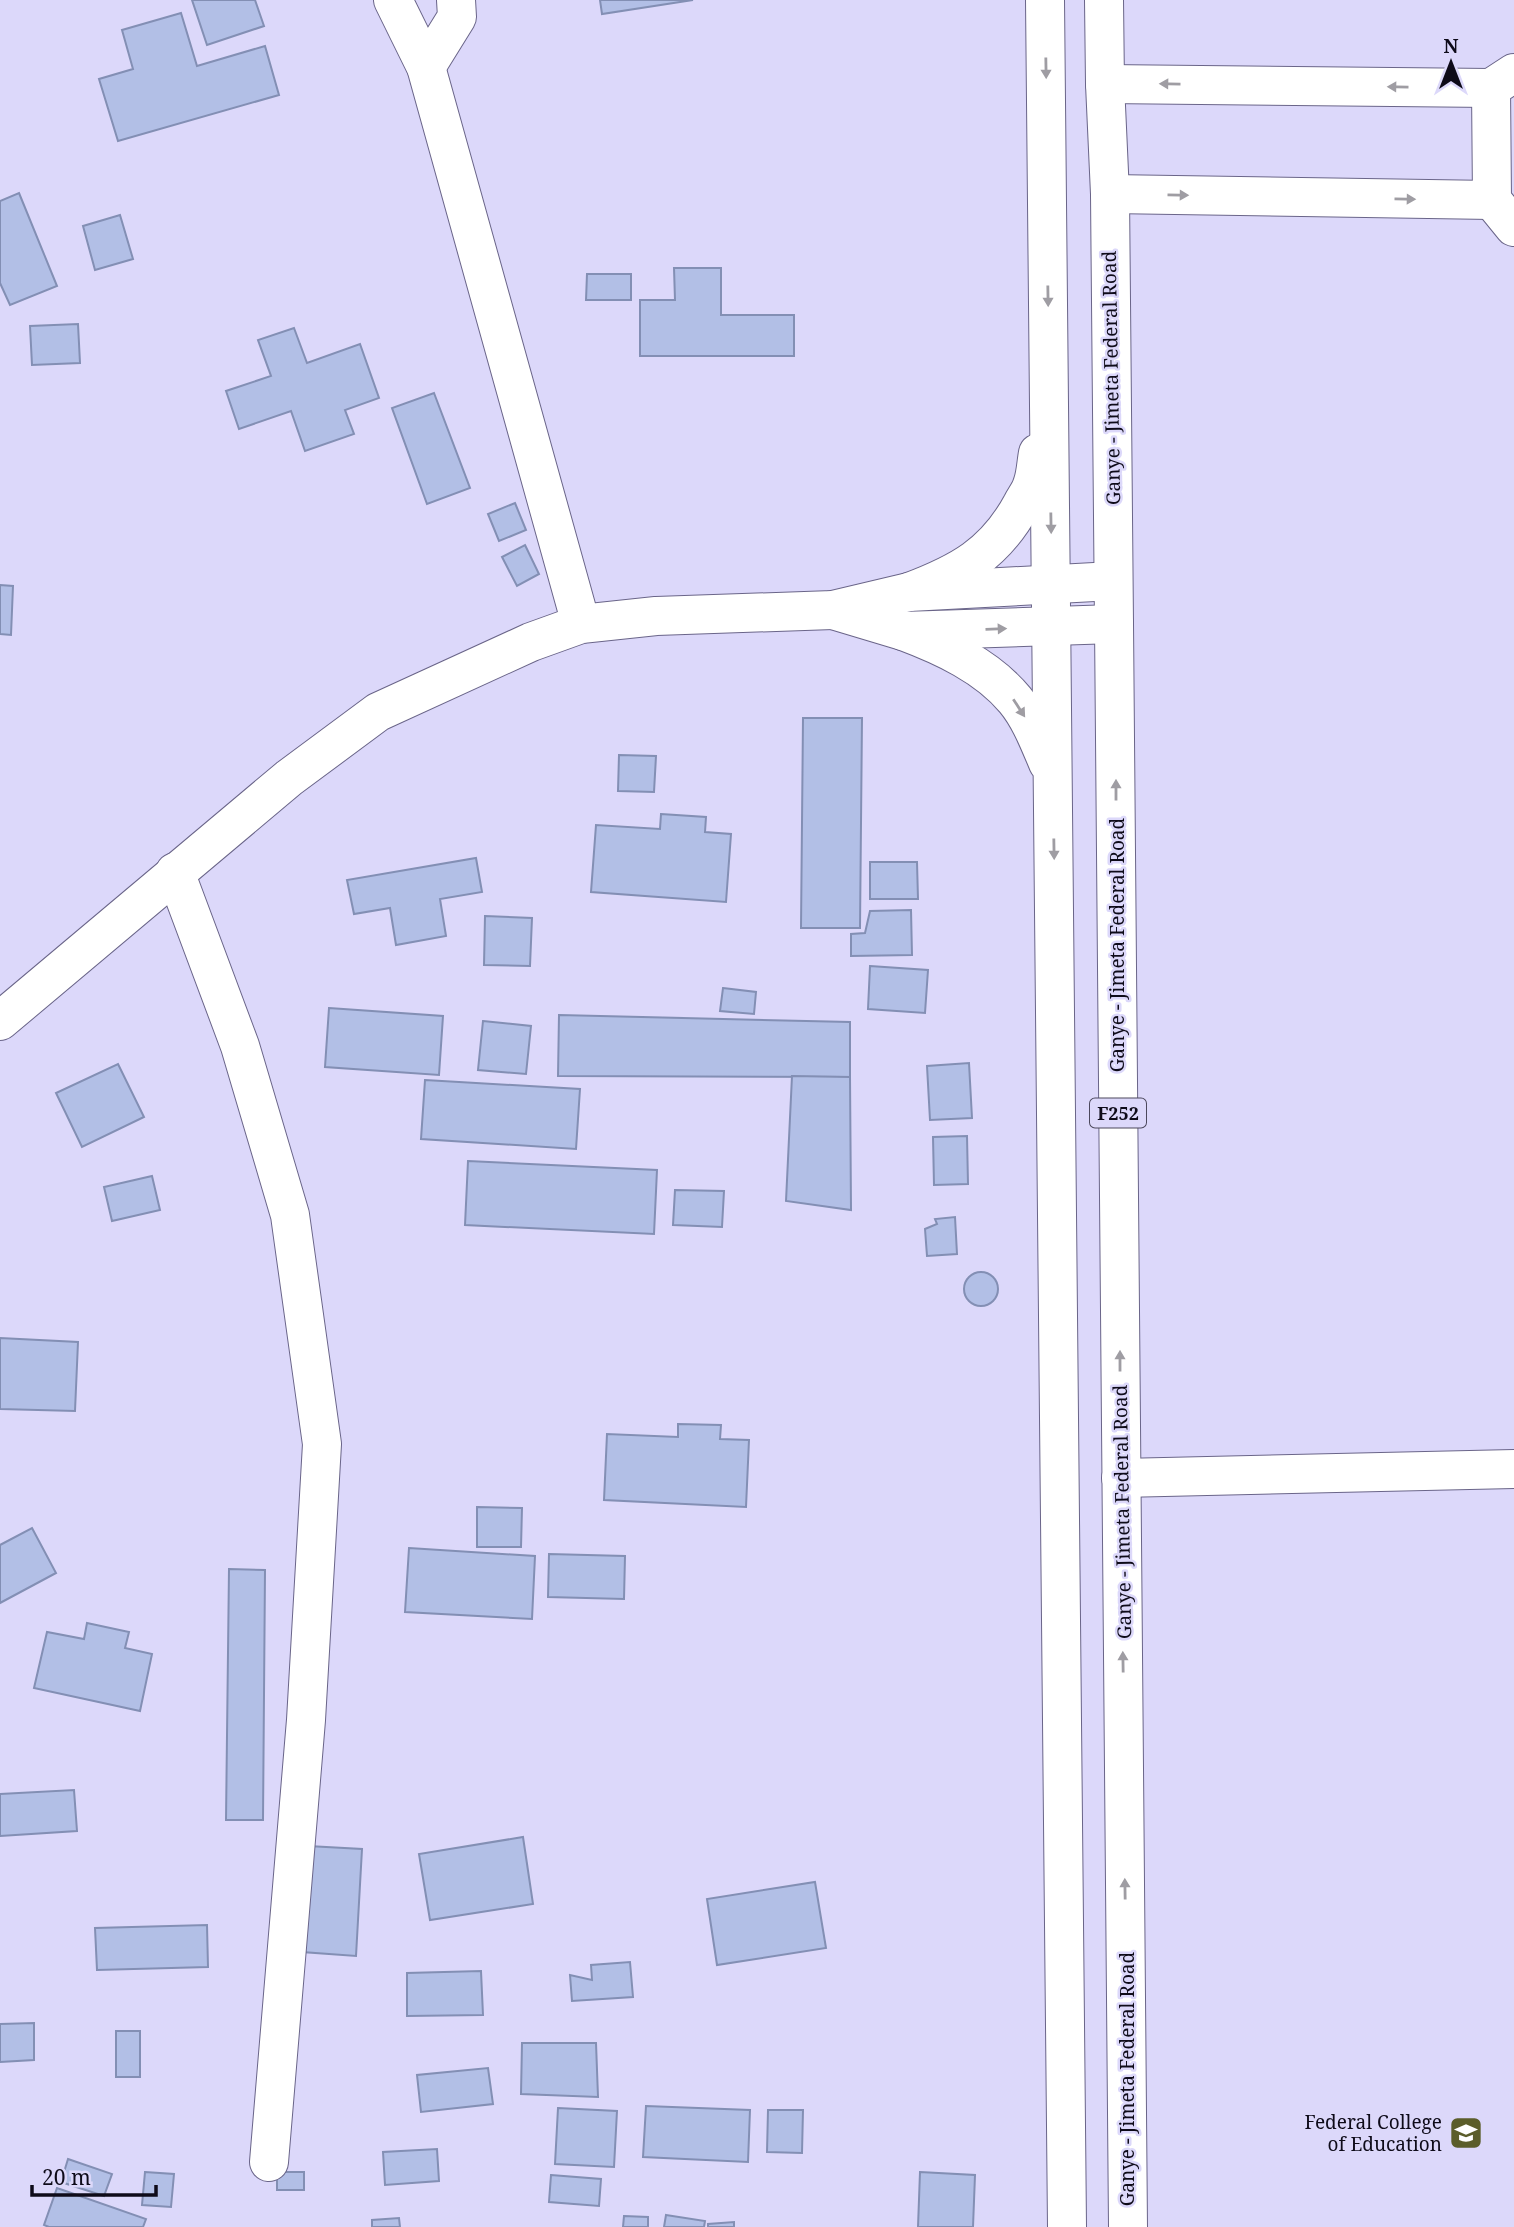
<svg xmlns="http://www.w3.org/2000/svg" width="1514" height="2227" font-family="'Noto Serif',serif">
<style>
.building{fill:#b2bfe6;stroke:#838fb4;stroke-width:2}
.lines{fill:none;stroke-linecap:round;stroke-linejoin:round}
.minor-casing{stroke:#6a6589;stroke-width:40}
.major-casing{stroke:#6a6589;stroke-width:40}
.minor{stroke:#fff;stroke-width:38}
.major{stroke:#fff;stroke-width:38}
.oneway{fill:#9f9da3}
.labels{text-anchor:middle;dominant-baseline:central;stroke-width:5;stroke-linejoin:round;paint-order:stroke}
.shield{fill:#dcd8fa;stroke:#4c485c;stroke-width:2}
.shield-label{font-size:18px;font-weight:bold;fill:#0e0b19}
.street-label{font-size:19px;fill:#0e0b19;stroke:#dcd8fa}
.poi-label{font-size:19px;fill:#0e0b19;stroke:#dcd8fa;text-anchor:end}
</style>
<rect width="100%" height="100%" fill="#dcd8fa"/>
<g class="building">
<path d="M 192,0 L 255,0 L 264,26 L 207,45 Z"/>
<path d="M 600,0 L 693,0 L 602,14 Z"/>
<path d="M 181,13 L 197,66 L 265,46 L 279,95 L 118,141 L 99,79 L 133,69 L 122,30 Z"/>
<path d="M 19,193 L 57,286 L 10,305 L 0,283 L 0,201 Z"/>
<path d="M 120,215 L 133,259 L 95,270 L 83,226 Z"/>
<path d="M 674,268 L 721,268 L 721,315 L 794,315 L 794,356 L 640,356 L 640,300 L 675,300 Z"/>
<path d="M 587,274 L 631,274 L 631,300 L 586,300 Z"/>
<path d="M 78,324 L 80,363 L 32,365 L 30,326 Z"/>
<path d="M 294,328 L 307,363 L 360,344 L 379,398 L 345,410 L 354,434 L 305,451 L 291,411 L 239,429 L 226,391 L 271,376 L 258,340 Z"/>
<path d="M 434,393 L 470,488 L 427,504 L 392,408 Z"/>
<path d="M 515,503 L 526,530 L 499,541 L 488,514 Z"/>
<path d="M 525,545 L 539,574 L 517,586 L 502,557 Z"/>
<path d="M 0,585 L 13,586 L 11,635 L 0,634 Z"/>
<path d="M 803,718 L 862,718 L 860,928 L 801,928 Z"/>
<path d="M 619,755 L 656,756 L 654,792 L 618,791 Z"/>
<path d="M 661,814 L 706,817 L 705,832 L 731,834 L 726,902 L 591,892 L 596,825 L 660,829 Z"/>
<path d="M 476,858 L 482,892 L 440,899 L 446,936 L 396,945 L 390,908 L 354,914 L 347,880 Z"/>
<path d="M 870,862 L 917,862 L 918,899 L 870,899 Z"/>
<path d="M 911,910 L 912,955 L 851,956 L 851,934 L 865,933 L 870,911 Z"/>
<path d="M 485,916 L 532,918 L 530,966 L 484,965 Z"/>
<path d="M 870,966 L 928,970 L 925,1013 L 868,1009 Z"/>
<path d="M 723,988 L 756,992 L 754,1014 L 720,1011 Z"/>
<path d="M 329,1008 L 443,1016 L 439,1075 L 325,1067 Z"/>
<path d="M 559,1015 L 850,1022 L 850,1077 L 558,1076 Z"/>
<path d="M 483,1021 L 531,1026 L 526,1074 L 478,1070 Z"/>
<path d="M 969,1063 L 972,1118 L 930,1120 L 927,1066 Z"/>
<path d="M 118,1064 L 144,1117 L 82,1147 L 56,1093 Z"/>
<path d="M 792,1076 L 850,1077 L 851,1210 L 786,1201 Z"/>
<path d="M 425,1080 L 580,1089 L 576,1149 L 421,1139 Z"/>
<path d="M 967,1136 L 968,1184 L 934,1185 L 933,1137 Z"/>
<path d="M 468,1161 L 657,1170 L 654,1234 L 465,1225 Z"/>
<path d="M 152,1176 L 160,1210 L 112,1221 L 104,1187 Z"/>
<path d="M 675,1190 L 724,1191 L 722,1227 L 673,1225 Z"/>
<path d="M 955,1217 L 957,1254 L 927,1256 L 925,1229 L 937,1224 L 935,1219 Z"/>
<circle cx="981" cy="1289" r="17"/>
<path d="M 0,1338 L 78,1342 L 75,1411 L 0,1409 Z"/>
<path d="M 678,1424 L 721,1425 L 720,1439 L 749,1440 L 746,1507 L 604,1500 L 607,1434 L 678,1437 Z"/>
<path d="M 477,1507 L 522,1508 L 521,1547 L 477,1547 Z"/>
<path d="M 32,1528 L 56,1573 L 0,1603 L 0,1545 Z"/>
<path d="M 409,1548 L 535,1556 L 532,1619 L 405,1612 Z"/>
<path d="M 549,1554 L 625,1556 L 624,1599 L 548,1597 Z"/>
<path d="M 229,1569 L 265,1570 L 263,1820 L 226,1820 Z"/>
<path d="M 87,1623 L 129,1632 L 125,1648 L 152,1654 L 140,1711 L 34,1688 L 47,1632 L 84,1639 Z"/>
<path d="M 74,1790 L 77,1831 L 0,1836 L 0,1794 Z"/>
<path d="M 523,1837 L 533,1904 L 430,1920 L 419,1854 Z"/>
<path d="M 308,1846 L 362,1849 L 356,1956 L 302,1952 Z"/>
<path d="M 815,1882 L 826,1948 L 717,1965 L 707,1899 Z"/>
<path d="M 207,1925 L 208,1967 L 97,1970 L 95,1928 Z"/>
<path d="M 630,1962 L 633,1997 L 572,2001 L 570,1975 L 592,1980 L 591,1965 Z"/>
<path d="M 481,1971 L 483,2015 L 407,2016 L 407,1973 Z"/>
<path d="M 34,2023 L 34,2060 L 0,2062 L 0,2024 Z"/>
<rect x="116" y="2031" width="24" height="46"/>
<path d="M 522,2043 L 596,2043 L 598,2097 L 521,2094 Z"/>
<path d="M 488,2068 L 493,2104 L 421,2112 L 417,2075 Z"/>
<path d="M 646,2106 L 750,2110 L 748,2162 L 643,2157 Z"/>
<path d="M 558,2108 L 617,2111 L 614,2167 L 555,2164 Z"/>
<path d="M 768,2110 L 803,2110 L 802,2153 L 767,2152 Z"/>
<path d="M 437,2149 L 439,2181 L 385,2185 L 383,2152 Z"/>
<path d="M 68,2159 L 112,2174 L 104,2196 L 61,2182 Z"/>
<path d="M 145,2172 L 174,2174 L 171,2207 L 142,2205 Z"/>
<rect x="277" y="2172" width="27" height="18"/>
<path d="M 920,2172 L 975,2175 L 973,2227 L 918,2227 Z"/>
<path d="M 551,2175 L 601,2179 L 599,2206 L 549,2202 Z"/>
<path d="M 57,2188 L 146,2219 L 143,2227 L 49,2227 L 44,2225 Z"/>
<path d="M 666,2215 L 705,2221 L 704,2227 L 664,2227 Z"/>
<path d="M 624,2216 L 648,2217 L 648,2227 L 623,2227 Z"/>
<path d="M 399,2218 L 400,2227 L 372,2227 L 372,2220 Z"/>
<path d="M 734,2222 L 734,2227 L 708,2227 L 708,2224 Z"/>
</g>
<g class="lines">
<defs>
<g id="minor">
<path d="M 393,0 L 426,67 L 581,624"/>
<path d="M 426,67 L 457,17 L 456,0"/>
<path d="M 1514,73 L 1491,88 L 1492,200 L 1514,227"/>
<path d="M 1105,84 L 1491,88"/>
<path d="M 1110,194 L 1492,200"/>
<path d="M 833,610 L 903,631 L 1114,624"/>
<path d="M 175,872 L 240,1046 L 290,1215 L 322,1444 L 306,1720 L 269,2162"/>
<path d="M 0,1021 L 289,778 L 378,712 L 531,642 L 581,624 L 656,616 L 833,610 L 909,592 L 1113,581"/>
<path d="M 1121,1478 L 1514,1469"/>
</g>
<g id="major">
<path d="M 1045,0 L 1067,2227"/>
<path d="M 1104,0 L 1105,84 L 1110,194 L 1114,624 L 1128,2227"/>
<path d="M 909,592 C 960,573 995,554 1022,504 C 1025,498 1030,492 1032,485 C 1036,475 1036,463 1038,453"/>
<path d="M 903,631 C 943,646 987,666 1015,700 C 1030,718 1039,742 1048,763"/>
</g>
</defs>
<use href="#minor" class="minor-casing"/>
<use href="#major" class="major-casing"/>
<use href="#minor" class="minor"/>
<use href="#major" class="major"/>
</g>
<defs><path id="oneway-solid" d="M-6-.8H1V-3.2L6.5 0L1 3.2V.8H-6Z" transform="scale(1.75)"/></defs>
<g class="oneway">
<use href="#oneway-solid" transform="translate(1046 68) rotate(89)"/>
<use href="#oneway-solid" transform="translate(1170 84) rotate(-179)"/>
<use href="#oneway-solid" transform="translate(1398 87) rotate(-179)"/>
<use href="#oneway-solid" transform="translate(1178 195) rotate(1)"/>
<use href="#oneway-solid" transform="translate(1405 199) rotate(1)"/>
<use href="#oneway-solid" transform="translate(1048 296) rotate(89)"/>
<use href="#oneway-solid" transform="translate(1051 523) rotate(89)"/>
<use href="#oneway-solid" transform="translate(996 629) rotate(-2)"/>
<use href="#oneway-solid" transform="translate(1019 708) rotate(57)"/>
<use href="#oneway-solid" transform="translate(1116 790) rotate(-90)"/>
<use href="#oneway-solid" transform="translate(1054 849) rotate(89)"/>
<use href="#oneway-solid" transform="translate(1120 1361) rotate(-90)"/>
<use href="#oneway-solid" transform="translate(1123 1662) rotate(-91)"/>
<use href="#oneway-solid" transform="translate(1125 1889) rotate(-91)"/>
</g>
<defs>
<symbol id="school-square" viewBox="-11 -11 22 22"><rect x="-9" y="-9" width="18" height="18" rx="4" fill="#5b5d2a" stroke="#dcd8fa"/><path d="M0-5L7-2L0 1L-7-2ZM-4 1L0 2.5L4 1V4Q0 6-4 4Z" fill="#fff"/></symbol>
</defs>
<g fill-rule="evenodd">
<use href="#school-square" x="1447" y="2114" width="38" height="38"/>
</g>
<g class="labels">
<rect class="shield" x="1090" y="1098.5" width="56" height="29" rx="5"/>
<g class="shield-label">
<text x="1118" y="1113">F252</text>
</g>
<g class="street-label">
<text transform="translate(1111 378) rotate(-91)">Ganye - Jimeta Federal Road</text>
<text transform="translate(1117 945) rotate(-90)">Ganye - Jimeta Federal Road</text>
<text transform="translate(1122 1512) rotate(-91)">Ganye - Jimeta Federal Road</text>
<text transform="translate(1127 2079) rotate(-90)">Ganye - Jimeta Federal Road</text>
</g>
<g class="poi-label">
<text x="1442" y="2122">Federal College<tspan x="1442" dy="22">of Education</tspan></text>
</g>
</g>
<g transform="translate(1451 63)" stroke="#dcd8fa" stroke-width="5" paint-order="stroke">
<path d="M0-5L12 26L0 18L-12 26Z" fill="#0e0b19"/>
<text y="-10" font-size="19" font-weight="bold" text-anchor="middle" fill="#0e0b19">N</text>
</g>
<path d="M32 2185v10h124v-10" fill="none" stroke="#0e0b19" stroke-width="3.5"/>
<text x="42" y="2185" font-size="21" fill="#0e0b19" stroke="#dcd8fa" stroke-width="5" paint-order="stroke">20 m</text>
</svg>
